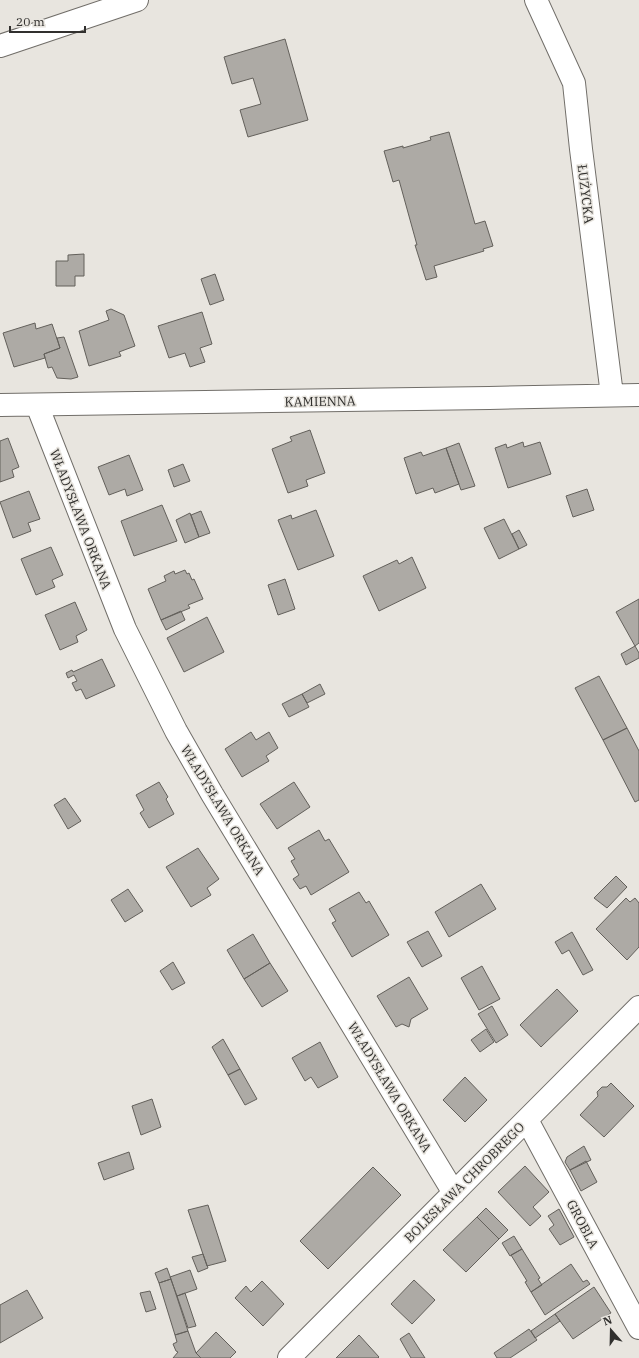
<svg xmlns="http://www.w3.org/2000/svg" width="639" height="1358" viewBox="0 0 639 1358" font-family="'IBM Plex Serif',serif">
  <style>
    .building { fill: #adaaa5; stroke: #63605b }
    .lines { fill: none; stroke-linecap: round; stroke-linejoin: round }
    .street-casing { stroke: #716e69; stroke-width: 24 }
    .street { stroke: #fff; stroke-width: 22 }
    .labels { text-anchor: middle; stroke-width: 3; stroke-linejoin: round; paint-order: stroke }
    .street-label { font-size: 13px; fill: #31302e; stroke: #e8e5df }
  </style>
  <rect width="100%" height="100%" fill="#e8e5df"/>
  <!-- building -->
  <path class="building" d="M 285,39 L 308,120 L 248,137 L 240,110 L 261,104 L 253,78 L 232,84 L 224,57 Z
    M 449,132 L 475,224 L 485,221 L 493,246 L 483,249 L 484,251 L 434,266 L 437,277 L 426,280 L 415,245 L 417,245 L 399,180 L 393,182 L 384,151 L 403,146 L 403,148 L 431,140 L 430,137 Z
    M 84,254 L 84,276 L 75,276 L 75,286 L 56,286 L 56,261 L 68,261 L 68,255 Z
    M 215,274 L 224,300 L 210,305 L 201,279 Z
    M 111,309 L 124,315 L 135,346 L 119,352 L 121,356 L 89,366 L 79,331 L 109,320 L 106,311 Z
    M 202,312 L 212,344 L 200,348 L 205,362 L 190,367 L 185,353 L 169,358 L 158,326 Z
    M 35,323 L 36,329 L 52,324 L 60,348 L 44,354 L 45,358 L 14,367 L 3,333 Z
    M 64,337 L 78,377 L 71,379 L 57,378 L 52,367 L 48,368 L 44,354 L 60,348 L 57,338 Z
    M 310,430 L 325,473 L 306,480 L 308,486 L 288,493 L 272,449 L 292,441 L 290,437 Z
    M 8,438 L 19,467 L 12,470 L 14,477 L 0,482 L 0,441 Z
    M 523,442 L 524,447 L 540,442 L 551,474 L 508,488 L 495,448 L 506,444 L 507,448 Z
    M 459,443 L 475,486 L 461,490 L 446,448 Z
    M 446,448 L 459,484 L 435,493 L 433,488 L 416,494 L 404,458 L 421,452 L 423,456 Z
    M 129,455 L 143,490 L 127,496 L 125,489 L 109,495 L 98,467 Z
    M 183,464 L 190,481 L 174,487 L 168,470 Z
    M 587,489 L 594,510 L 573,517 L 566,496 Z
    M 29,491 L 40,519 L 28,523 L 31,531 L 13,538 L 0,502 Z
    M 162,505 L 177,541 L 134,556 L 121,521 Z
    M 316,510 L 334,556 L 298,570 L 278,520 L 291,515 L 292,519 Z
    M 201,511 L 210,533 L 199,537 L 191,515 Z
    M 190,513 L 199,537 L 185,543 L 176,520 Z
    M 504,519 L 519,549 L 499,559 L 484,528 Z
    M 519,530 L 527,545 L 519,549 L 512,534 Z
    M 51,547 L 63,575 L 52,580 L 55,587 L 36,595 L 21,559 Z
    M 412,557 L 426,588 L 379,611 L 363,576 L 397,560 L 399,564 Z
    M 185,570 L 187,574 L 189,573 L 192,580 L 194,579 L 203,599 L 188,605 L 190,608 L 161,620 L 148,589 L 166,581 L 164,576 L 174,571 L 175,574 Z
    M 285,579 L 295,609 L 278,615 L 268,585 Z
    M 639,599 L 639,643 L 635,646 L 616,612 Z
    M 75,602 L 87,630 L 76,636 L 78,642 L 60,650 L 45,615 Z
    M 181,611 L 185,620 L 166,630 L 161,620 Z
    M 207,617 L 224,652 L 184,672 L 167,638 Z
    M 635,646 L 639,653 L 639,658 L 626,665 L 621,654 Z
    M 102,659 L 115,686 L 86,699 L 81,689 L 76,691 L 72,683 L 77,681 L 74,675 L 68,678 L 66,673 L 72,670 L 73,672 Z
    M 599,676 L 627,728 L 603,740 L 575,688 Z
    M 320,684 L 325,694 L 307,703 L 302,694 Z
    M 302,694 L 309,707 L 289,717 L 282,704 Z
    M 627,728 L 639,751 L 639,800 L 635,802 L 603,740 Z
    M 251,732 L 256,740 L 269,732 L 278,748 L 266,756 L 269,761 L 242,777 L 225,749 Z
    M 159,782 L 168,797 L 166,799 L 174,814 L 149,828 L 140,813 L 144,810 L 136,795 Z
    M 294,782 L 310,807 L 277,829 L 260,804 Z
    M 65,798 L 81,821 L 68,829 L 54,805 Z
    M 319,830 L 325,841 L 329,839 L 349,872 L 311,895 L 306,886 L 300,889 L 293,879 L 299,875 L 291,861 L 295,859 L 288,848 Z
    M 198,848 L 219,879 L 207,888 L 211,895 L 191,907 L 166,867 Z
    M 616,876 L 627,887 L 607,908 L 594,898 Z
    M 481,884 L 496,909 L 449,937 L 435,912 Z
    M 128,889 L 143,911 L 125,922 L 111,900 Z
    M 359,892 L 366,903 L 369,901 L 389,935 L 352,957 L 332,923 L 336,921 L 329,909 Z
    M 626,898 L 630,902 L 635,898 L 639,903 L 639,947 L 627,960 L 596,929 Z
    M 428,931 L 442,956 L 422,967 L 407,942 Z
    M 572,932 L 593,970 L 583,975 L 569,950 L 562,954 L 555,942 Z
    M 253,934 L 270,963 L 244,979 L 227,950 Z
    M 173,962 L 185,983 L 172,990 L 160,971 Z
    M 270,963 L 288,991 L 262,1007 L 244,979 Z
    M 482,966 L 500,999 L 479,1010 L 461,978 Z
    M 409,977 L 428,1009 L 411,1019 L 409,1027 L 402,1024 L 396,1027 L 377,996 Z
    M 557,989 L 578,1011 L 541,1047 L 520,1025 Z
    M 492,1006 L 508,1035 L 496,1043 L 478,1014 Z
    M 486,1029 L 494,1042 L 480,1052 L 471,1040 Z
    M 223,1039 L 240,1069 L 228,1075 L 212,1047 Z
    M 320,1042 L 338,1077 L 318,1088 L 311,1077 L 305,1081 L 292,1058 Z
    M 240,1069 L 257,1099 L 245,1105 L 228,1075 Z
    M 465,1077 L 487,1100 L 465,1122 L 443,1100 Z
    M 611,1083 L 634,1106 L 604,1137 L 580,1115 L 598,1096 L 597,1092 L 602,1087 L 607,1087 Z
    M 152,1099 L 161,1127 L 141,1135 L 132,1106 Z
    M 584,1146 L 591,1160 L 570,1170 L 565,1162 L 567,1157 Z
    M 129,1152 L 134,1169 L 104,1180 L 98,1163 Z
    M 586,1161 L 597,1182 L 581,1191 L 570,1170 Z
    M 525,1166 L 549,1192 L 533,1207 L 541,1216 L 530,1226 L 498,1192 Z
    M 373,1167 L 401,1195 L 328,1269 L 300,1241 Z
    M 208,1205 L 226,1261 L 207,1266 L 188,1210 Z
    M 486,1208 L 508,1230 L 499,1239 L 477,1217 Z
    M 559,1209 L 574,1237 L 560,1245 L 549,1229 L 554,1225 L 548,1216 Z
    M 477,1217 L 499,1239 L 466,1272 L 443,1250 Z
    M 514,1236 L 522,1249 L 510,1256 L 502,1243 Z
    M 522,1249 L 540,1278 L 538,1279 L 542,1285 L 531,1292 L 525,1282 L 527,1281 L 511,1255 Z
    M 203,1254 L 208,1268 L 198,1272 L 192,1257 Z
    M 571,1264 L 583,1282 L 587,1280 L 590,1284 L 545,1315 L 531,1292 Z
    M 167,1268 L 171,1279 L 159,1283 L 155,1273 Z
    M 190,1270 L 197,1289 L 177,1296 L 170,1277 Z
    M 171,1279 L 188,1331 L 175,1335 L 159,1283 Z
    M 414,1280 L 435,1300 L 412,1324 L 391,1304 Z
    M 262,1281 L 284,1304 L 263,1326 L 235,1298 L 246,1286 L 251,1292 Z
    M 594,1287 L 611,1313 L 573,1339 L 555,1314 Z
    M 27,1290 L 43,1318 L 0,1343 L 0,1305 Z
    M 150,1291 L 156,1309 L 146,1312 L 140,1293 Z
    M 185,1293 L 196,1326 L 188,1328 L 177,1296 Z
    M 555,1314 L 560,1321 L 535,1338 L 531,1331 Z
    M 529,1329 L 537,1340 L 510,1358 L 497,1358 L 494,1353 Z
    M 188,1331 L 196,1353 L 201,1358 L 173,1358 L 178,1352 L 176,1351 L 173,1344 L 177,1342 L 175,1335 Z
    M 216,1332 L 236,1352 L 230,1358 L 201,1358 L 196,1353 Z
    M 409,1333 L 425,1358 L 411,1358 L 408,1353 L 400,1339 Z
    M 359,1335 L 379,1357 L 378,1358 L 336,1358 Z"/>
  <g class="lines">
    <!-- street casing -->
    <g class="street-casing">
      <path id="street" d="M 536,0 L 574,83 L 581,149 L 612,395
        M 0,46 L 137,0
        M 0,405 L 489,398 L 639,395
        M 37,405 L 125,629 L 176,731 L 212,794 L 454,1193
        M 527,1120 L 639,1328
        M 289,1358 L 639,1007"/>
    </g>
    <!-- street -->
    <use href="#street" class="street"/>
  </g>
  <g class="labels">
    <!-- street labels -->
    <g class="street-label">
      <text transform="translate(586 194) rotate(83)" y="5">ŁUŻYCKA</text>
      <text transform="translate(320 401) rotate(-1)" y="5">KAMIENNA</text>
      <text transform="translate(81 519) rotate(69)" y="5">WŁADYSŁAWA ORKANA</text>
      <text transform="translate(223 810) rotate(59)" y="5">WŁADYSŁAWA ORKANA</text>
      <text transform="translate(390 1087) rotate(59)" y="5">WŁADYSŁAWA ORKANA</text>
      <text transform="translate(464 1182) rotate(-45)" y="5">BOLESŁAWA CHROBREGO</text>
      <text transform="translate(583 1224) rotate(62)" y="5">GROBLA</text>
    </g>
  </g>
  <!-- north arrow -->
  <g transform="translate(611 1330) rotate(340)" stroke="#e8e5df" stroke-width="3" paint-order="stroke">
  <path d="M0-3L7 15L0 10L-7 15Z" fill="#31302e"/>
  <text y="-6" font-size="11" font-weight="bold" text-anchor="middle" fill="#31302e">N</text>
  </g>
  <!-- scale -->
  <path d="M10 26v6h75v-6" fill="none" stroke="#31302e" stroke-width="2"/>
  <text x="16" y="26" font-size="12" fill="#31302e" stroke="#e8e5df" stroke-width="3" paint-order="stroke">20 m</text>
</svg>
